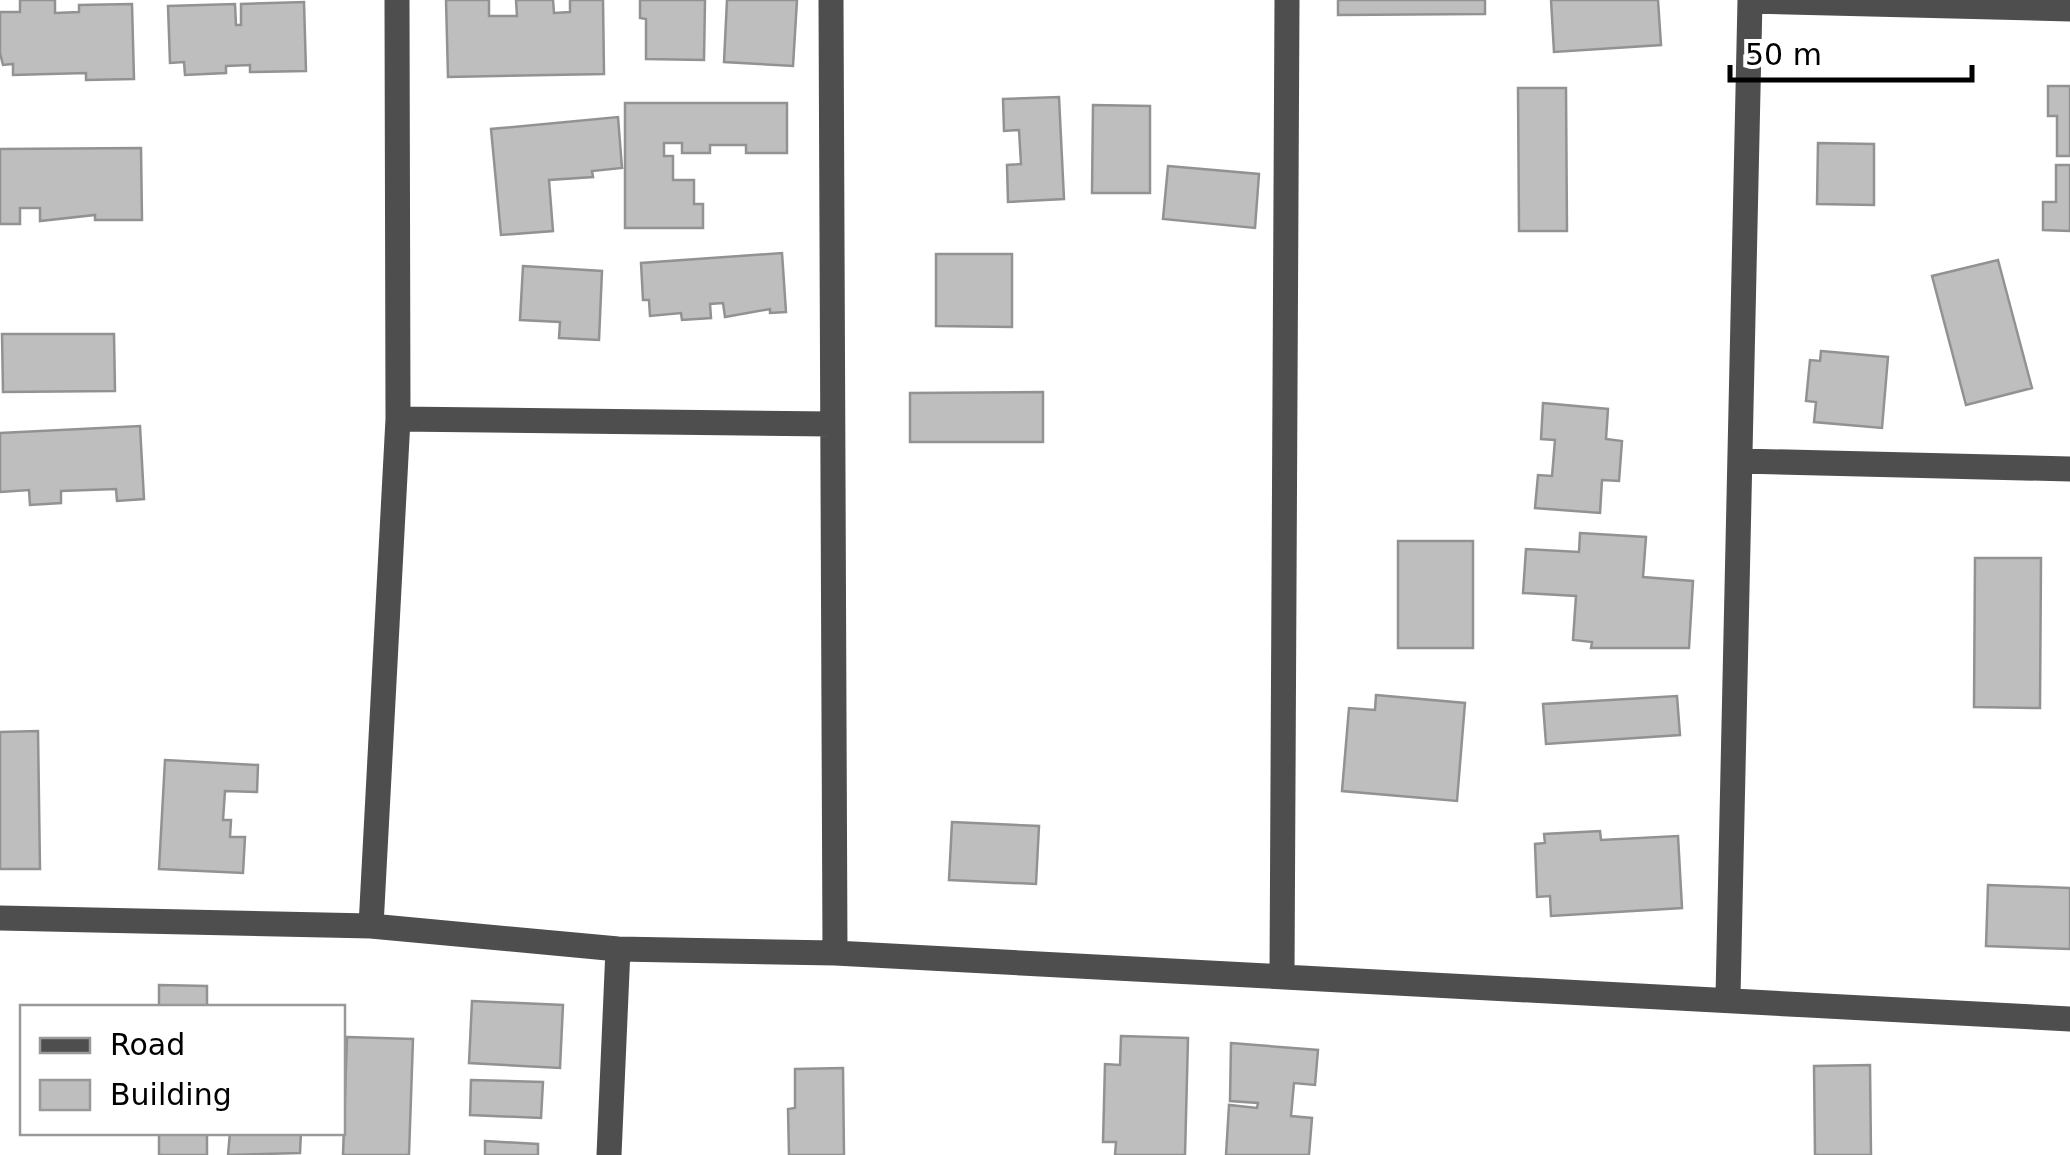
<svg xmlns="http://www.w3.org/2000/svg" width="2070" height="1155" viewBox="0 0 2070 1155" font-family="'DejaVu Sans',sans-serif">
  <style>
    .building { fill: #bebebe; stroke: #929292; stroke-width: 2.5 }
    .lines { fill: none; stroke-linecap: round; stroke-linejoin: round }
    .minor { stroke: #4e4e4e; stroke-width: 25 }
  </style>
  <rect width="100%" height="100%" fill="#fff"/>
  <!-- building -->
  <path class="building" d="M 20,0 L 55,0 L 55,13 L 79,12 L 79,5 L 132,4 L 134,79 L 86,80 L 86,73 L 13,75 L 13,64 L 3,65 L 0,53 L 0,12 L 20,12 Z
    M 446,0 L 489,0 L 489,16 L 517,16 L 516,0 L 553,0 L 554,13 L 570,12 L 570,0 L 603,0 L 604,74 L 448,77 Z
    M 640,0 L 705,0 L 704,60 L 646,59 L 646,19 L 640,18 Z
    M 727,0 L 797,0 L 793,66 L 724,62 Z
    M 1338,0 L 1485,0 L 1485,14 L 1338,15 Z
    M 1551,0 L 1658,0 L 1661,45 L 1554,52 Z
    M 304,2 L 306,71 L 250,72 L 250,65 L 226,66 L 226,73 L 185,75 L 184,62 L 170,63 L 168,6 L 235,4 L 236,25 L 241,25 L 241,4 Z
    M 2048,86 L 2070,86 L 2070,156 L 2057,156 L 2057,116 L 2048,116 Z
    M 1518,88 L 1566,88 L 1567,231 L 1519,231 Z
    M 1059,97 L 1064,199 L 1008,202 L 1007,165 L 1021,164 L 1019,130 L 1004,131 L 1003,99 Z
    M 625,103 L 787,103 L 787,153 L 746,153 L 746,145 L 710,145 L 710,153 L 682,153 L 682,143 L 664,143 L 664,156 L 673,156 L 673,180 L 694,180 L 694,204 L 703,204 L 703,228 L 625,228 Z
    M 1093,105 L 1150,106 L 1150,193 L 1092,193 Z
    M 618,117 L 622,168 L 592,171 L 593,177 L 549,180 L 553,231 L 501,235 L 491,129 Z
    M 1818,143 L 1874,144 L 1874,205 L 1817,204 Z
    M 141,148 L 142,220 L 95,220 L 95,215 L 40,221 L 40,208 L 20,208 L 20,224 L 0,224 L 0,149 Z
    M 2056,165 L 2070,165 L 2070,231 L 2043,230 L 2043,202 L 2056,202 Z
    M 1168,166 L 1259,174 L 1255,228 L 1163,219 Z
    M 782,253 L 786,312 L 770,313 L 770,309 L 725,317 L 723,303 L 710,304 L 711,318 L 682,320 L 681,313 L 650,316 L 649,300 L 643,300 L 641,263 Z
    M 936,254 L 1012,254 L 1012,327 L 936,326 Z
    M 1998,260 L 2032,388 L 1966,405 L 1932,276 Z
    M 523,266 L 602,271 L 599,340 L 559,338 L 560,322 L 520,320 Z
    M 2,334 L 114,334 L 115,391 L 3,392 Z
    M 1821,351 L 1888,357 L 1882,428 L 1814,422 L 1816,402 L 1806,401 L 1810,360 L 1820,361 Z
    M 1043,392 L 1043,442 L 910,442 L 910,393 Z
    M 1543,403 L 1608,409 L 1606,439 L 1622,441 L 1619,481 L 1602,480 L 1600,513 L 1535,508 L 1538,475 L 1552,476 L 1555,440 L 1541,439 Z
    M 140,426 L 144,499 L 117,501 L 116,489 L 61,491 L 61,503 L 30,505 L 29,490 L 0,492 L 0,433 Z
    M 1580,533 L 1646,537 L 1643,577 L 1693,581 L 1689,648 L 1591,648 L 1592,642 L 1573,640 L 1576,596 L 1523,593 L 1526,549 L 1579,552 Z
    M 1398,541 L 1473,541 L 1473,648 L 1398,648 Z
    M 1975,558 L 2041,558 L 2040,708 L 1974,707 Z
    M 1376,695 L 1465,703 L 1457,801 L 1342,791 L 1349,708 L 1375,710 Z
    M 1677,696 L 1680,735 L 1546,744 L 1543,704 Z
    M 38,731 L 40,869 L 0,869 L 0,732 Z
    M 165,760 L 258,765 L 257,792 L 225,791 L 223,820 L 231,820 L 230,837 L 245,837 L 243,873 L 159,869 Z
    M 952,822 L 1039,826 L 1036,884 L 949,880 Z
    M 1600,831 L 1601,840 L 1678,836 L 1682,908 L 1551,916 L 1550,896 L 1537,897 L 1535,844 L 1545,843 L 1544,834 Z
    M 1988,885 L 2070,888 L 2070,949 L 1986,946 Z
    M 159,985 L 207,986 L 207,1008 L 159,1008 Z
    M 472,1001 L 563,1005 L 560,1068 L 469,1063 Z
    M 1121,1036 L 1188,1038 L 1185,1155 L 1115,1155 L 1116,1142 L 1103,1142 L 1105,1064 L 1120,1065 Z
    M 347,1037 L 413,1039 L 409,1155 L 343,1155 Z
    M 1231,1043 L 1318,1050 L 1315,1085 L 1294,1083 L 1291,1116 L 1312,1118 L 1309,1155 L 1226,1155 L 1229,1105 L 1257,1108 L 1258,1103 L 1230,1101 Z
    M 1870,1065 L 1871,1155 L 1815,1155 L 1814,1066 Z
    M 843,1068 L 844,1155 L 789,1155 L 788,1109 L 795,1108 L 795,1069 Z
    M 471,1080 L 543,1082 L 541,1118 L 470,1115 Z
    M 159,1132 L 207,1132 L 207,1155 L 159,1155 Z
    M 230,1132 L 301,1132 L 300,1153 L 228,1155 Z
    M 485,1141 L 538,1144 L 538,1155 L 485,1155 Z"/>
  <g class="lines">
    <!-- minor -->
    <path class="minor" d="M 831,0 L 835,953
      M 1750,1 L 2070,9
      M 398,419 L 830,424
      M 1742,461 L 2070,469
      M 0,918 L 371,926 L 618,949 L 835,953 L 2070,1019
      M 371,926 L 398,419 L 397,0
      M 1282,975 L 1287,0
      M 1728,997 L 1750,0
      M 609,1155 L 618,949"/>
  </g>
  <!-- legend -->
  <rect x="20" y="1005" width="325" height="130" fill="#ffffff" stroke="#999999" stroke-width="2.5"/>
  <rect x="40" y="1038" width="50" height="15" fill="#4e4e4e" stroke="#999999" stroke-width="2.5"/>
  <text x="110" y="1055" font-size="30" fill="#000000">Road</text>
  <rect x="40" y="1080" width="50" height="30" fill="#bebebe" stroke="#999999" stroke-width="2.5"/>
  <text x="110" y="1105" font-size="30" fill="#000000">Building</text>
  <!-- scale -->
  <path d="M1730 65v15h242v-15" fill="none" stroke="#000000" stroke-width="5"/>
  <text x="1745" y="65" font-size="30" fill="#000000" stroke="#ffffff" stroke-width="8" paint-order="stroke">50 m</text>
</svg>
